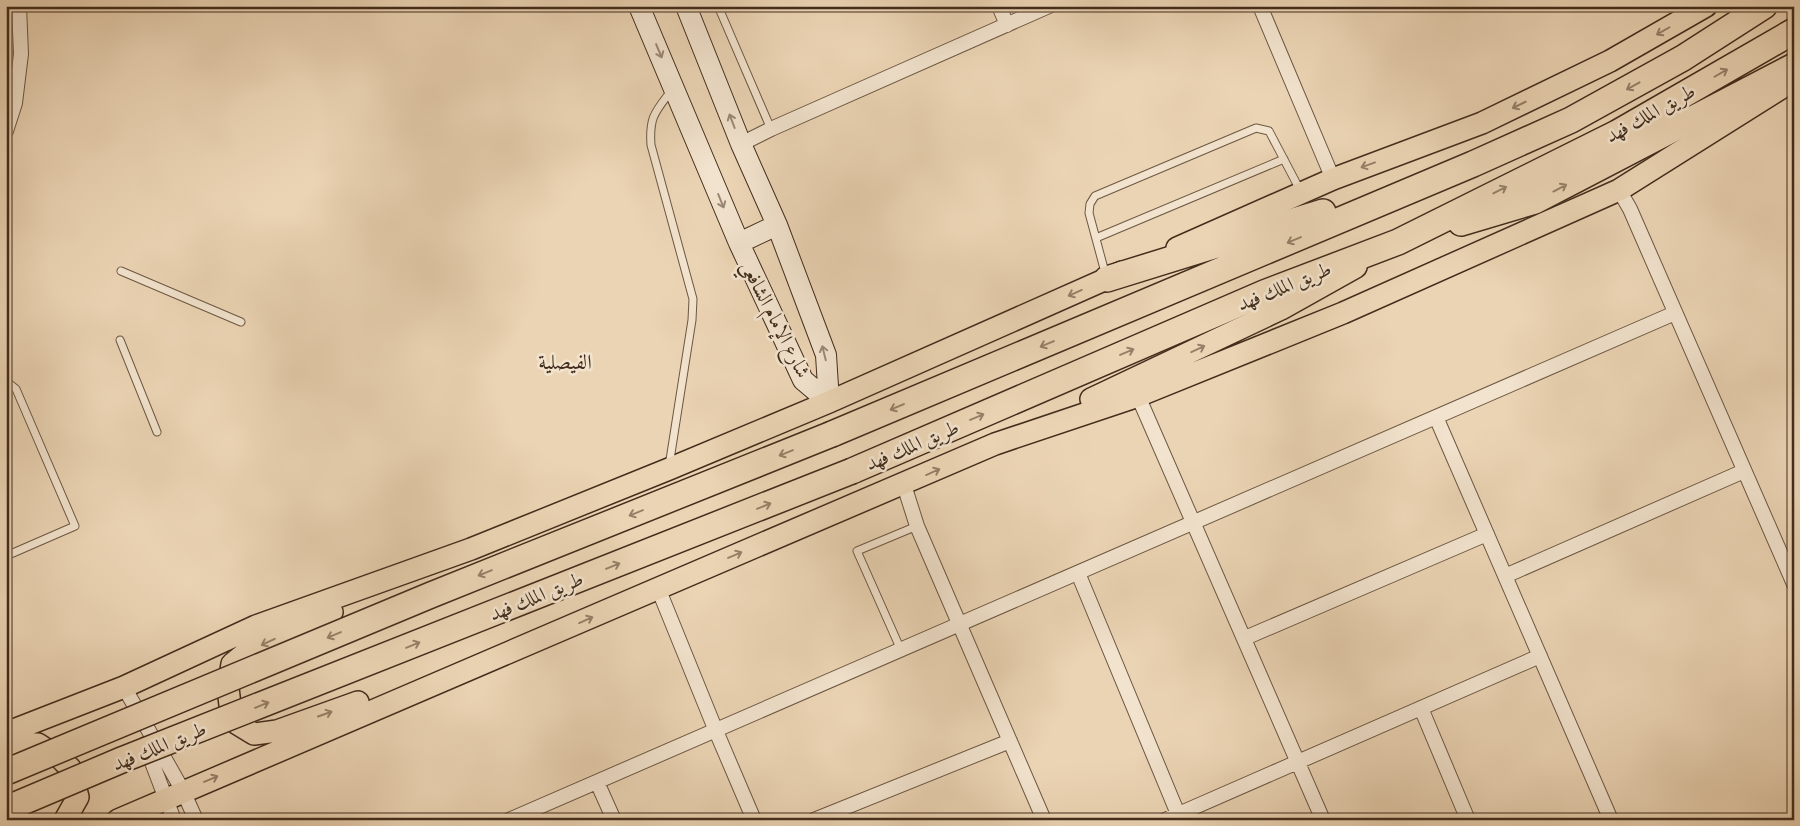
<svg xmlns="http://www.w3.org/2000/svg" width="1800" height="826" viewBox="0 0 1800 826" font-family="'EB Garamond',Amiri,serif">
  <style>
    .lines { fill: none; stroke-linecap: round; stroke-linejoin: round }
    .lane-casing { stroke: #6c5742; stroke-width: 9 }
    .street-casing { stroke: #6c5742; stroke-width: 16 }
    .secondary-casing { stroke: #422d1c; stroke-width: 22 }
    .primary-casing { stroke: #422d1c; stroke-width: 24 }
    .highway-casing { stroke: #422d1c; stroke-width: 28 }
    .lane { stroke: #f2e3ce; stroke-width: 7 }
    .street { stroke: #f2e3ce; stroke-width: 14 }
    .secondary { stroke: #f2e3ce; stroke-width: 20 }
    .primary { stroke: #ebd4b4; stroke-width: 21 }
    .highway { stroke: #ebd4b4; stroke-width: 25 }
    .highway-bridge-casing { stroke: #422d1c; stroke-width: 28; stroke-linecap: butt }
    .highway-bridge { stroke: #ebd4b4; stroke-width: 25 }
    .oneway { stroke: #968068 }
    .oneway2 { stroke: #9a8875 }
    .labels { text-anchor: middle; stroke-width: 5; stroke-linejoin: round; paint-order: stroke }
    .street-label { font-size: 20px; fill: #422d1c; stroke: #f2e3ce }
    .neighbourhood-label { font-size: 21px; fill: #422d1c; stroke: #f2e3ce }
  </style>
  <rect width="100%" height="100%" fill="#ebd4b4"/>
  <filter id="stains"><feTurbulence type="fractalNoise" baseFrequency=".004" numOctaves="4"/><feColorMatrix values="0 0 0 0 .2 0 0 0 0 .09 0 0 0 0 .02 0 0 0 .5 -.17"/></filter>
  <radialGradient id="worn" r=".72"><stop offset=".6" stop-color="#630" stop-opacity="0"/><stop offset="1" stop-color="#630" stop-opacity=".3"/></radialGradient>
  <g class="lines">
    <!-- lane casing -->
    <g class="lane-casing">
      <path id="lane" d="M 718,6 L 771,129
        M 1096,238 L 1284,159
        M 121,271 L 241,322
        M 1106,276 L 1089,213 L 1090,204 L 1095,196 L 1256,128 L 1269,131 L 1300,190
        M 120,340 L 157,432
        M 6,381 L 16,389 L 75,526 L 6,556
        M 669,466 L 692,320 L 693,299 L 651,145 C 649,117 655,112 671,91
        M 901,650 L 857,551 L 917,526"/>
    </g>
    <!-- street casing -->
    <g class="street-casing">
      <path id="street" d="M 999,6 L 1007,25
        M 1260,6 L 1333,179
        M 6,131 L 15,103 L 21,54 L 19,6
        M 741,144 L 771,129 L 1049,6
        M 1619,190 L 1630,209 L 1794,584
        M 1138,396 L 1323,820
        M 1436,417 L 1611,820
        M 904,485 L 917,526 L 1044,820
        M 1078,573 L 1178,814
        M 1505,576 L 1744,471
        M 658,588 L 716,731 L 754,820
        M 1245,638 L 1487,534
        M 124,687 L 183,791 L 196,820
        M 1421,708 L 1468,820
        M 145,744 L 174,820
        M 597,782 L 614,820
        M 509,820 L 1675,313
        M 814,820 L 1010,741
        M 1165,820 L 1540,656"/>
    </g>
    <!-- secondary casing -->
    <g class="secondary-casing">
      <path id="secondary" d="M 639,6 L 739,243 L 803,380 L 829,402
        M 686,6 L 741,144 L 777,225 L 826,355 L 829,402
        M 739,243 L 777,225"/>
    </g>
    <!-- primary casing -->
    <g class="primary-casing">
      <path id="primary" d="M 1177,248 L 1333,179 L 1482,123 L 1610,61 L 1706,6
        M 1091,399 L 1281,309 L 1356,267
        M 332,612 L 248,651 L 232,664 L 228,688 L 230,705 L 236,723 L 254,734 L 277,731 L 358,702
        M 6,733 L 124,687 L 256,626 L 471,549 L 669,469 L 829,402 L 1122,272
        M 6,750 L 24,744 L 38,744 L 61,759 L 70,768 L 78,797 L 65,820
        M 118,820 L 995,444 L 1138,396 L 1343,313 L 1619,190 L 1794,80"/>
    </g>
    <!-- highway casing -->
    <g class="highway-casing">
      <path id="highway" d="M 1461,223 L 1535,201 L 1794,66
        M 1107,279 L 1323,212
        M 832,434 L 1473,164 L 1571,120 L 1683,58 L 1764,6
        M 852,471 L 1264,293 L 1398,242 L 1617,133 L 1794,31"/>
    </g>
    <!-- lane -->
    <use href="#lane" class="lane"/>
    <!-- street -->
    <use href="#street" class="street"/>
    <!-- secondary -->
    <use href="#secondary" class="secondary"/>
    <!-- primary -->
    <use href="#primary" class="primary"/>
    <!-- highway -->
    <use href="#highway" class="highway"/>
    <!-- highway-bridge casing -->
    <g class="highway-bridge-casing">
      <path id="highway-bridge" d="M 6,772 L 431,595 L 832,434
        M 6,809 L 124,759 L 852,471"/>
    </g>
    <!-- highway-bridge -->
    <use href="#highway-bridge" class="highway-bridge"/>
  </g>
  <!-- one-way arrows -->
  <defs><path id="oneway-shaft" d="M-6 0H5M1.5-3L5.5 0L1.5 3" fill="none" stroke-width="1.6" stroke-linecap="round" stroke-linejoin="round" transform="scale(1.25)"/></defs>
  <g class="oneway">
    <use href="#oneway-shaft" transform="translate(1663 31) rotate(150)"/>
    <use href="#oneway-shaft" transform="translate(1721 73) rotate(-30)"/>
    <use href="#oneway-shaft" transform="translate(1633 86) rotate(151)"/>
    <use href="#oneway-shaft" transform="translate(1519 105) rotate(154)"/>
    <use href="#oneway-shaft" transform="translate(1368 165) rotate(160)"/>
    <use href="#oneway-shaft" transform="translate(1560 188) rotate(-28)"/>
    <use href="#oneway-shaft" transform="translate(1500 190) rotate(-27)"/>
    <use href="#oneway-shaft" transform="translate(1294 240) rotate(157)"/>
    <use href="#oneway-shaft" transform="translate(1075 293) rotate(156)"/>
    <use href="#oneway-shaft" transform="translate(1047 344) rotate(157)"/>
    <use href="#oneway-shaft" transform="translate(1198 349) rotate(-25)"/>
    <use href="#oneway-shaft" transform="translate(1127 352) rotate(-23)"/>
    <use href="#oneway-shaft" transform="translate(897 407) rotate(157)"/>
    <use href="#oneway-shaft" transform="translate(977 417) rotate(-23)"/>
    <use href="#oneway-shaft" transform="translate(786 453) rotate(158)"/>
    <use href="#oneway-shaft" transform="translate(933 472) rotate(-24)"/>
    <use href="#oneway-shaft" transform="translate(764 506) rotate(-22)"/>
    <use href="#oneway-shaft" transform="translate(636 513) rotate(158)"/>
    <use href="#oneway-shaft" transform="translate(735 555) rotate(-23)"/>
    <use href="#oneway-shaft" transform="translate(613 566) rotate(-22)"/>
    <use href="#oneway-shaft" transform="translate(485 573) rotate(158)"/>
    <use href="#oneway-shaft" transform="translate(586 620) rotate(-24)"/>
    <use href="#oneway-shaft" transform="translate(334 635) rotate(157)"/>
    <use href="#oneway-shaft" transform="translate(268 642) rotate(155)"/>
    <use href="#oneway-shaft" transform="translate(413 645) rotate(-22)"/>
    <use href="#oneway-shaft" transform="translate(262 705) rotate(-22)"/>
    <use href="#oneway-shaft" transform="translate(325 714) rotate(-19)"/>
    <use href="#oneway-shaft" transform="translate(211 779) rotate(-23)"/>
  </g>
  <g class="oneway2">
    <use href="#oneway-shaft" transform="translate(659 51) rotate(67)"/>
    <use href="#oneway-shaft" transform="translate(732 121) rotate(-111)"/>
    <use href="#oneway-shaft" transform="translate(721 201) rotate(68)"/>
    <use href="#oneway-shaft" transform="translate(824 353) rotate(-104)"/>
  </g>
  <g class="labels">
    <!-- street labels -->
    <g class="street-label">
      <text transform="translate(1650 113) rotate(-29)" y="7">طريق الملك فهد</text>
      <text transform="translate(1284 286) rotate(-22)" y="7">طريق الملك فهد</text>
      <text transform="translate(776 319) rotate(63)" y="7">شارع الإمام الشافعي</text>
      <text transform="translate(912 445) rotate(-23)" y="7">طريق الملك فهد</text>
      <text transform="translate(536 596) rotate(-22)" y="7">طريق الملك فهد</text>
      <text transform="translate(159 746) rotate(-22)" y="7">طريق الملك فهد</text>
    </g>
    <!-- neighbourhood labels -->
    <g class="neighbourhood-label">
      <text x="565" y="369">الفيصلية</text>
    </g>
  </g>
  <!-- margin -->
  <rect width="1800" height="826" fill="none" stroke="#ebd4b4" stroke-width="25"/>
  <rect x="8" y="8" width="1785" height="811" fill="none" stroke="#422d1c" stroke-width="2.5"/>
  <rect x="12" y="12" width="1775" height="801" fill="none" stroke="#422d1c"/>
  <rect width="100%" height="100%" filter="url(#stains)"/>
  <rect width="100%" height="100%" fill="url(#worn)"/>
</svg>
